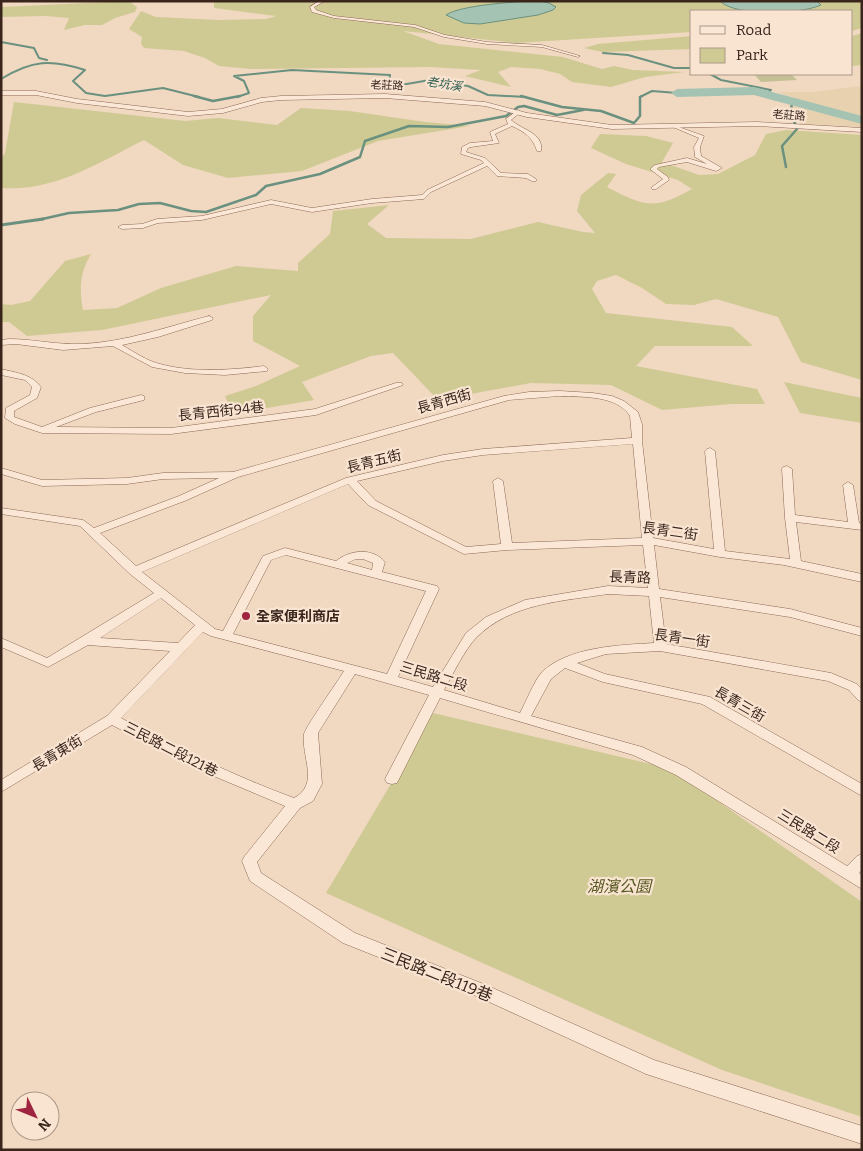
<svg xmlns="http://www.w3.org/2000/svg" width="863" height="1151" viewBox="0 0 863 1151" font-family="Bitter,'Noto Sans TC',serif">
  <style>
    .farmland { fill: #e7d1ae }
    .green { fill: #cfca94 }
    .cemetery { fill: #c4bf94 }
    .water { fill: #a4c3b3; stroke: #6a917f }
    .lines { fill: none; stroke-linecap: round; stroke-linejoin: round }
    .stream-far2 { stroke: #6a917f; stroke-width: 2 }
    .stream-far1 { stroke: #6a917f; stroke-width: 2.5 }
    .stream { stroke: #6a917f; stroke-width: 3 }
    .river { fill: #a4c3b3; fill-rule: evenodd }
    .minor-casing { stroke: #8b6857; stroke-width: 1 }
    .tertiary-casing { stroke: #8b6857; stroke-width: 1 }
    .minor { fill: #fbe7d5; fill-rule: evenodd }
    .tertiary { fill: #fbe7d5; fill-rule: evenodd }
    .poi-dot { fill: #9e243f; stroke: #f8e4d1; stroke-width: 2 }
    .labels { text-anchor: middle; stroke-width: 4.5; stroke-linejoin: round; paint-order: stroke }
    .far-street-label { font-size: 11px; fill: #3a251d; stroke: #f8e4d1 }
    .far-water-label { font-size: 12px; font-style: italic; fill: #2b5b4d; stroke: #f8e4d1 }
    .street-label { font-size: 14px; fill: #3a251d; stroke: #f8e4d1 }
    .poi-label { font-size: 14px; font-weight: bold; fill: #3a251d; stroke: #f8e4d1; text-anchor: start }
    .near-park-label { font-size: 16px; font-style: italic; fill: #565822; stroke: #f8e4d1 }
    .near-street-label { font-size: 16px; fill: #3a251d; stroke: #f8e4d1 }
  </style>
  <rect width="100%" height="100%" fill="#f1d8c1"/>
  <!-- farmland -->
  <path class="farmland" d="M 862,86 L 862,117 L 802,101 L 778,92 L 813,92 Z
    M 793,106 L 862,123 L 862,127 L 800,124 L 793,114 Z"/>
  <!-- green -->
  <path class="green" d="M 129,1 L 137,7 L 135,12 L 115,18 L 102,25 L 85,25 L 64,30 L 69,18 L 46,16 L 1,17 L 1,7 Z
    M 214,1 L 862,1 L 862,28 L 852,31 L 852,11 L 692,11 L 692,32 L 516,43 L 403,31 L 439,44 L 563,57 L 602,69 L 614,66 L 633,70 L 684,72 L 645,77 L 611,87 L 572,82 L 560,74 L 540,69 L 511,67 L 498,72 L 511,87 L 465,76 L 481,70 L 429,67 L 251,69 L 219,66 L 205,58 L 184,51 L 144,48 L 141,44 L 142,37 L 129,29 L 141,11 L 156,17 L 218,20 L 266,19 L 276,16 L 214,8 Z
    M 862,33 L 862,65 L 852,66 L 852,36 Z
    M 692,36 L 692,49 L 602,52 L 584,48 L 598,44 Z
    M 14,102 L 185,121 L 218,118 L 277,125 L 301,108 L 350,111 L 425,122 L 470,126 L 378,141 L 302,171 L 228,178 L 183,165 L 144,140 C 98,163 54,192 1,188 L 1,158 L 5,153 Z
    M 786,130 L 862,135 L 862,380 L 801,362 L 778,317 L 716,299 L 694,305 L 666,304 L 642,288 L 616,275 L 597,281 L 592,289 L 606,313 L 732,327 L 753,346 L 655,346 L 636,366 L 757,389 L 765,404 L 731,404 L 662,410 L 611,385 L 531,383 L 438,400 L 393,353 L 371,356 L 302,382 L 314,400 L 233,414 L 225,396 L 256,386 L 300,366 L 253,341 L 253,316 L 271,295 L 102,330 L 27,336 L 9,322 L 1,322 L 1,304 L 11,305 L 30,301 L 65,261 L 91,254 C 80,272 79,289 83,310 L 117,308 L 161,288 L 236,266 L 298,271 L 298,263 L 330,234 L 333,211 L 389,205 L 367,224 L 386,238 L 471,239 L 538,222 L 583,232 L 595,233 L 577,211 L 581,195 L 608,173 L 616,174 L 607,187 C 644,206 653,211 692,189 L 678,180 L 626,164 L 591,148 L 600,134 L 646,136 L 673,143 L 662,162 L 699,175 L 718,174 L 755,155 L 766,134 Z
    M 784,382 L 862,398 L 862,423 L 800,413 Z
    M 433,713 L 672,769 L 862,902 L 862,1117 L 722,1070 L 326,893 Z"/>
  <!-- cemetery -->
  <path class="cemetery" d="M 754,74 L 791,74 L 797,80 L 761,82 Z"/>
  <!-- water -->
  <path class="water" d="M 540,1 L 549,3 L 556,7 L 553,10 L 538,15 L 480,24 L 464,23 L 446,15 C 460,5 520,1 540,1 Z
    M 720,1 L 817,1 L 821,5 C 802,14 735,17 720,1 Z"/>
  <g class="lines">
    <!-- stream-far2 -->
    <path class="stream-far2" d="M 1,42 L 34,48 L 39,58 L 47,60
      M 603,53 L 628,55 L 674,68 L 692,68
      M 710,74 L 721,80 L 771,90 L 766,94
      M 1,79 C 32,60 51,59 85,70 L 73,81 L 86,93 L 105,96 L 163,88 L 199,97
      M 237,97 L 249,93 L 244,81 L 234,76 L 292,70 L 390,75 L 389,87 L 430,80 L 468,86 L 488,95 L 526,97
      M 640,97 L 652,91 L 677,93"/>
    <!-- stream-far1 -->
    <path class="stream-far1" d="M 194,96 L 213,101 L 240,96
      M 521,96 L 562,107 L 601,111 L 634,123 L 640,116 L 640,97 L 642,96
      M 786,167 L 782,146 L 797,129 L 791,113 L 792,101
      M 38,220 L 69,213 L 118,210 L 139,204 L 160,203 L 191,211 L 206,212 L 256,195 L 266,186 L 320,174 L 360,157 L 365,141 L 409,126 L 448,127 L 506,116 L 518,107 L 524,106 L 557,115 L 583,110"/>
    <!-- stream -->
    <path class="stream" d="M 1,225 L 43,219"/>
    <!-- river -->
    <path class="river" d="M 754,87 L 862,116 L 862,124 L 754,95 L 677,97 L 671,93 L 677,89 Z"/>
    <!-- minor casing -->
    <g class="minor-casing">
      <path id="minor" d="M 319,1 L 325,1 L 314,7 L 316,10 L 334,16 L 415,25 L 445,35 L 487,42 L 542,45 L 580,56 L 578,57 L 542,47 L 487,44 L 444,37 L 414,27 L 334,18 L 312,12 L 310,7 Z
        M 518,110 L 521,112 L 511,120 C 522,130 544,133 541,151 L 537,151 C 533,138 525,132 512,126 L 495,134 L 499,143 L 471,147 L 468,148 L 466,152 L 485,158 L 501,173 L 528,174 L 536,179 L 536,181 L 532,181 L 526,178 L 497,176 L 487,166 L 431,192 L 424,199 L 372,203 L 312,212 L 271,204 L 202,220 L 158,223 L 143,228 L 122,229 L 118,227 L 122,225 L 142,224 L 157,219 L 202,216 L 271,200 L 312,208 L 372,199 L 422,195 L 427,190 L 484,163 L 481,160 L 461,154 L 462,147 L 470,143 L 493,141 L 490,132 L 508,124 L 506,119 Z
        M 673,125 L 704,136 L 700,147 L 701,156 L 722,168 L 716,171 L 687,162 L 659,167 L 657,169 L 668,177 L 669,180 L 656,189 L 652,189 L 652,187 L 663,179 L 650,169 L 655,165 L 687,158 L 707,164 L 695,157 L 694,147 L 699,138 L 673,127 Z
        M 209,316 L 213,318 L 212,320 L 158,337 L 122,345 C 134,352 147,361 160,364 C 193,373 231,370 264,366 L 268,369 L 267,371 L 225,375 L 185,373 L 152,367 L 113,346 L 63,350 L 16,344 L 1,345 L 1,340 L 9,339 C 33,339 57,345 82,344 C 126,342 166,327 209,316 Z
        M 1,369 C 17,373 31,374 41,387 L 37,398 L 14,411 L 14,417 L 42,427 L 90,408 L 141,395 L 144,396 L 144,400 L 96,412 L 56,427 L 171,428 L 315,409 L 396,383 L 402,383 L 403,385 L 316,415 L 171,434 L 42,433 L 15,424 L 5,418 L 6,408 L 30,395 L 32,387 L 25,380 L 1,375 Z
        M 560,391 L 593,393 L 612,396 L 624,401 L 638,412 L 642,424 L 642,441 L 653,538 L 714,549 L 705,451 L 707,449 L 710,448 L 715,451 L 725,551 L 790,559 L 785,518 L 782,469 L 783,467 L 787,466 L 792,469 L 795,515 L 848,522 L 843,485 L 848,482 L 853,485 L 859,523 L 862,524 L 862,530 L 796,522 L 801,561 L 862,574 L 862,582 L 784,565 L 720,557 L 654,545 L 659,589 L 790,609 L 862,628 L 862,636 L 790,617 L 660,597 L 666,644 L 831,673 L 857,684 L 862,689 L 862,702 L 858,700 L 849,690 L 828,681 L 660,651 L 606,654 L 577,663 L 605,674 L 710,697 L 862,784 L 862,796 L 702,704 L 603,682 L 565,668 L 551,679 L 531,716 L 642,747 L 686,767 L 847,866 L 857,856 L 862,854 L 862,870 L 859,873 L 862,875 L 862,889 L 676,775 L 633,755 L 440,698 L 397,783 L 392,784 L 387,783 L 385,779 L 429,695 L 355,674 L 318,733 L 322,784 L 313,801 L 300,808 L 257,862 L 261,873 L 355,933 L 486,985 L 654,1060 L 862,1126 L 862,1144 L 646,1074 L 474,995 L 343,943 L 250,881 L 242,861 L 244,857 L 285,806 L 197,769 L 112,725 L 1,792 L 1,780 L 107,716 L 170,651 L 88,645 L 48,667 L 1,647 L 1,638 L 47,658 L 154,593 L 130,574 L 80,526 L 1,514 L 1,508 L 83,520 L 94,528 L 179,496 L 219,478 L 163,479 L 127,484 L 42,486 L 1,474 L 1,468 L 42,480 L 127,478 L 163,473 L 233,472 L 504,396 L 529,392 ZM 560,396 C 582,397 617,395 630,416 L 632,438 L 483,449 L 443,455 L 346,478 L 136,566 L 100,533 L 187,500 L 238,477 L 509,400 ZM 633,444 L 642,538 L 512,543 L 503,481 L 498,478 L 493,481 L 501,544 L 466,547 L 376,501 L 357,481 L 443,461 L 483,455 ZM 348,484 L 368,505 L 464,554 L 507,550 L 643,545 L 648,588 L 608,586 L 525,600 L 486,617 L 466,633 L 433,687 L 398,677 L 439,589 L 437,586 L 382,572 L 385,562 C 372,547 350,550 336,561 L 285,548 L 263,556 L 223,631 L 215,629 L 142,572 ZM 286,555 L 426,591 L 387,674 L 233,634 L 271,560 ZM 356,559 L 363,559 L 373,563 L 372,570 L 347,563 ZM 608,594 L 649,596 L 654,643 C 619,645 568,647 542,672 C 534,681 526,702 520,713 L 444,690 C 452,676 465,649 476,638 C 510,603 563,601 608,594 ZM 161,598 L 195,625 L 178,643 L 100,638 ZM 203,632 L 211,636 L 344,671 C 338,681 306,726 304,734 C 301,757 320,784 294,798 C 234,776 177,748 121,718 Z"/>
    </g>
    <!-- tertiary casing -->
    <g class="tertiary-casing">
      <path id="tertiary" d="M 1,91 L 36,91 L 77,99 L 188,112 L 222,109 L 261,98 L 281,96 L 385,94 L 485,102 L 527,113 L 612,125 L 757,122 L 862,128 L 862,132 L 757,126 L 612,129 L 527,117 L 485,106 L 385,98 L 281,100 L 262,102 L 223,113 L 188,116 L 77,103 L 36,95 L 1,95 Z"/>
    </g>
    <!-- minor -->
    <use href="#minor" class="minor"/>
    <!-- tertiary -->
    <use href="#tertiary" class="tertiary"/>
  </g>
  <!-- markers -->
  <circle class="poi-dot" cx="246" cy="616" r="5"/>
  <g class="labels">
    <!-- far-street labels -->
    <g class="far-street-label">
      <text transform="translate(387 85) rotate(2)" y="4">老莊路</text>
      <text transform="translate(789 115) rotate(4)" y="4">老莊路</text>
    </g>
    <!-- far-water labels -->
    <g class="far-water-label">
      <text transform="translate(444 84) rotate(9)" y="4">老坑溪</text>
    </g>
    <!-- street labels -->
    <g class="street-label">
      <text transform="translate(444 401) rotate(-16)" y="5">長青西街</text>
      <text transform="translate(221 411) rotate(-6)" y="5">長青西街94巷</text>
      <text transform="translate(374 461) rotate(-14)" y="5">長青五街</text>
      <text transform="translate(670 531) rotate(8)" y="5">長青二街</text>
      <text transform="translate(630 577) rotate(2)" y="5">長青路</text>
      <text transform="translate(682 638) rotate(8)" y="5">長青一街</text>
      <text transform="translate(434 676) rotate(17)" y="5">三民路二段</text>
      <text transform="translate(740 704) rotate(30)" y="5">長青三街</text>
      <text transform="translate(171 749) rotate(27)" y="5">三民路二段121巷</text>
      <text transform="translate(57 753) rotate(-31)" y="5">長青東街</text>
      <text transform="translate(809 831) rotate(32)" y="5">三民路二段</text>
    </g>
    <!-- poi labels -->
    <g class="poi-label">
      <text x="256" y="621">全家便利商店</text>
    </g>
    <!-- near-park labels -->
    <g class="near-park-label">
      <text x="619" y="892">湖濱公園</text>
    </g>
    <!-- near-street labels -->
    <g class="near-street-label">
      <text transform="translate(437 974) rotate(22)" y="6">三民路二段119巷</text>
    </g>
  </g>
  <!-- border -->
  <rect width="863" height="1151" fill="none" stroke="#3a251d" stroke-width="5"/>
  <!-- legend -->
  <rect x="690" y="10" width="162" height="65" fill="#f8e4d1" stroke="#ac9889"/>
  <rect x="700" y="26" width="25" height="8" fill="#fbe7d5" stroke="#ac9889"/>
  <text x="736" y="35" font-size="15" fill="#3a251d">Road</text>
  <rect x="700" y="48" width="25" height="15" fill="#cfca94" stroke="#ac9889"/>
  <text x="736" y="60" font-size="15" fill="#3a251d">Park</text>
  <!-- north arrow -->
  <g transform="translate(35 1116) rotate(133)"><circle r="24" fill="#f8e4d1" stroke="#ac9889"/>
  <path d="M0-4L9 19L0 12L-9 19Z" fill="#9e243f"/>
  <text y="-8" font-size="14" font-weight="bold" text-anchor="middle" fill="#3a251d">N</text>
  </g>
</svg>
